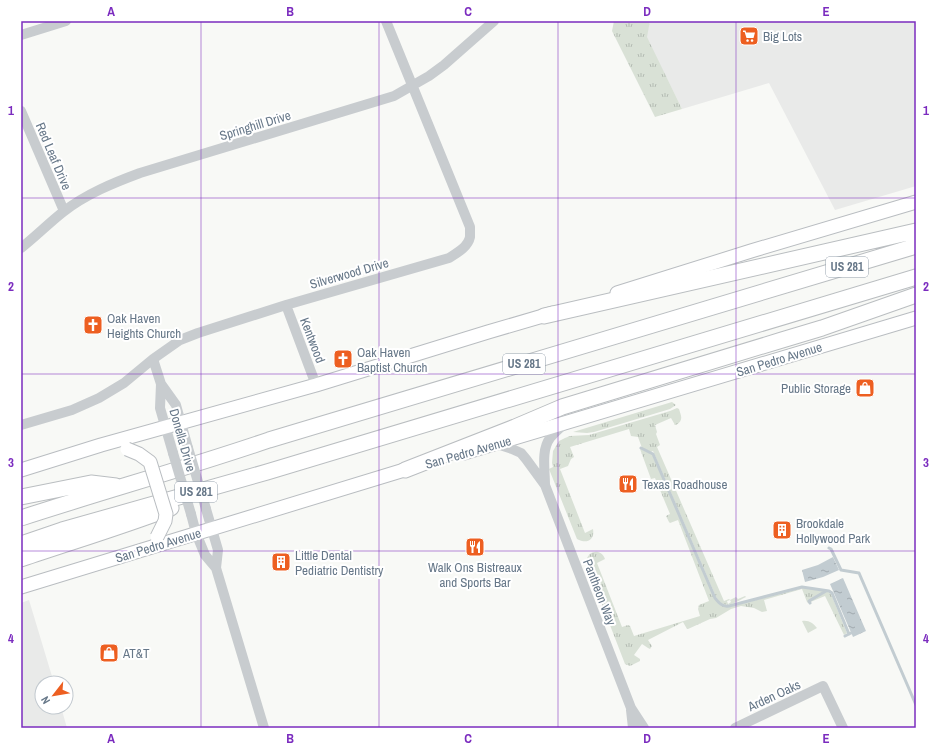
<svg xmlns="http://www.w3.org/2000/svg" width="937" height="749" viewBox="0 0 937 749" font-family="'Archivo Narrow',sans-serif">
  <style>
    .built { fill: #e9eae9 }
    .grass { fill: url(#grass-tufts) }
    .water { fill: url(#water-ripples) }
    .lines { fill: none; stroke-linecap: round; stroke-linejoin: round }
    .stream { stroke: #c2ccd1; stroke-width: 3 }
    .major-casing { stroke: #b9bdc1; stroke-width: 15 }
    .highway-casing { stroke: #babec1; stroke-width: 17 }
    .minor { stroke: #c8cccf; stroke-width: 10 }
    .major { stroke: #fff; stroke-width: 13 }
    .highway { stroke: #fff; stroke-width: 15 }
    .major-bridge-casing { stroke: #b9bdc1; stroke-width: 15; stroke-linecap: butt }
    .minor-bridge { stroke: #c8cccf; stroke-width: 10 }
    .major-bridge { stroke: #fff; stroke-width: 13 }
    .grid { fill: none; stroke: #7b2cbf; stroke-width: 1; stroke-opacity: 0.55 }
    .labels { text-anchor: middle; stroke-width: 4; stroke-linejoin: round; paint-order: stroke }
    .shield { fill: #fff; stroke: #94a0ac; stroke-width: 1 }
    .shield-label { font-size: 12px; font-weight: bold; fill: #678 }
    .poi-label { font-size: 13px; fill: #678; stroke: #fff; text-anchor: start }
    .street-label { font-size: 13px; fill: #678; stroke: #fff }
    .neatline { fill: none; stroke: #7b2cbf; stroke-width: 1.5 }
    .grid-label { font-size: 13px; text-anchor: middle; font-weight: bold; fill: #7b2cbf }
  </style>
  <defs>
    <pattern id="grass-tufts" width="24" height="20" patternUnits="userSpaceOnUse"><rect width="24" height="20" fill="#d9e1d6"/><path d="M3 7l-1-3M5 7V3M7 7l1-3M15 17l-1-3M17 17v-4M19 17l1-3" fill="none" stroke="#b4bbb3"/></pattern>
    <pattern id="water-ripples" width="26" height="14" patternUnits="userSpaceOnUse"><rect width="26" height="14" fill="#c2ccd1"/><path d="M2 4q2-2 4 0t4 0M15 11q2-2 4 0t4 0" fill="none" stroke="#a1aaaf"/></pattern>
  </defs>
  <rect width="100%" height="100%" fill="#f8f9f6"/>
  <!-- built -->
  <path class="built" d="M 650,21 L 916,21 L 916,186 L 835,210 L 769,83 L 682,109 L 646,37 Z
    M 29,600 L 54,683 L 42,683 L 42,707 L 61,707 L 67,728 L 21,728 L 21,603 Z"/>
  <!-- grass -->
  <path class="grass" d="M 614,21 L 650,21 L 647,37 L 682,109 L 655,117 L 612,31 Z
    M 672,402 L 676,405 L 670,409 L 594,432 L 587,433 L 573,432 Z
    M 677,408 L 679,409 C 681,416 684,420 676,425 L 675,425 L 671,418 L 655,425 L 657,432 L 656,434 L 660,445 L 657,447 L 724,601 L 729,599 L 730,600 L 727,601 L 728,604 L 731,602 L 730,600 L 736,597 L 738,599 L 745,596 L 746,597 C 734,603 724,611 716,597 L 653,451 L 651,452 L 642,448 L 638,437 L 631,436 L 629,429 L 570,447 L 574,457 L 571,459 L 568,466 L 560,469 L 585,533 L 593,529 C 595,541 586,544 577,539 L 549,469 L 553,467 L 552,463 L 553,451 L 559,441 L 565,438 L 570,436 L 589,435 L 670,411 Z
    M 640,449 L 652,454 L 715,598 C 719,605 721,607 729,607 L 803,588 L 827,591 L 831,594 L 847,633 L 844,635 L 825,596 L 808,603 L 807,602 L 802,589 L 764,600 L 767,611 L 762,612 L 754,608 L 741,606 L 731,609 L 716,618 L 710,619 L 688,629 L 687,629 L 683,622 L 648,640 L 652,646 L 650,649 L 648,648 L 642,644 L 634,655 L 640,659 L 640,661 L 630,666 L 625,664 L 586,563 C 587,550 601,548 605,559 L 597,563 L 622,627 L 628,625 L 630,626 L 634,636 L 700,616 L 698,609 L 699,605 L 709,601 L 678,520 L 670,523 L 669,522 L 666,516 L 670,514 L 655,478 L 651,479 Z
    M 802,621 C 809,620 813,623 817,628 L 808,633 Z"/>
  <!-- water -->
  <path class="water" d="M 833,557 L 839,570 L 823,577 L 805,582 L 802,570 L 818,565 Z
    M 843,578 L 866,631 L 853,637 L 830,584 Z"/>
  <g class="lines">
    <!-- stream -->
    <path class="stream" d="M 641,448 L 653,454 L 715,598 C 719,603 722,607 729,606 L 802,587 L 829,591 L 832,593 L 849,634
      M 829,548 L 831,549 L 841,570 L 859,573 L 916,705
      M 810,603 L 809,601 L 826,591
      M 845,636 L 851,633"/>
    <!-- major casing -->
    <g class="major-casing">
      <path id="major" d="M 617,293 L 751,251 L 916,202
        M 464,453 L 916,318
        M 21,470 L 101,445 L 316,385 L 488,332 L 553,313
        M 21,587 L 414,467"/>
    </g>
    <!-- highway casing -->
    <g class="highway-casing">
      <path id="highway" d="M 544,316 L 916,231
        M 405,470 L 515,427 L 562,407 L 782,340 L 822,328 L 916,295
        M 21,497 L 91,483 L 116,486
        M 21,518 C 104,491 187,468 269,440 L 916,246
        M 21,544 L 62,530 L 267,472 L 916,277
        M 21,559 C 71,542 121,527 171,508"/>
    </g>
    <!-- minor -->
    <path class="minor" d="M 21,35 L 66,21
      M 21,111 L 64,211
      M 21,248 C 35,237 49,223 63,212 C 86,194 113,183 140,173 L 394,96 L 429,76 L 444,65 L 494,21
      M 286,305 L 316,385
      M 153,359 L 161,384 L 176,405 L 188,448
      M 161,384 L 160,408 L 173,453
      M 21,425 L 72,410 L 99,398 L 124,383 L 153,359 L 180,340 L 198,333 L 286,305 L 449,258 C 457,253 468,247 470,237 C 470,234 470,230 470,227 L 386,21
      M 497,444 L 512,449 L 521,453 L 526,459 L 545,485 L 631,708 L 644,728
      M 545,485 C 545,470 541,450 550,438 C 554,433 560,428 564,424
      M 206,509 L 218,550 L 216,568
      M 191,514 L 196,533 L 205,555 L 216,568 L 264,728
      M 631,710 L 633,728
      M 735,728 L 823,686 L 843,728"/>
    <!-- major -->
    <use href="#major" class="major"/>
    <!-- highway -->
    <use href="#highway" class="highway"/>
    <!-- major-bridge casing -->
    <g class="major-bridge-casing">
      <path id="major-bridge" d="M 127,449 L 139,454 L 150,462 L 166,514 L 165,521 L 157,537"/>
    </g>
    <!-- minor-bridge -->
    <path class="minor-bridge" d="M 188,448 L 206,509
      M 173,453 L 191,514"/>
    <!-- major-bridge -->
    <use href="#major-bridge" class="major-bridge"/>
  </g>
  <!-- grid -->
  <path class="grid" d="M 201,21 L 201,728M 379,21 L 379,728M 558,21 L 558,728M 736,21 L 736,728M 21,198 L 916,198M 21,374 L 916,374M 21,551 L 916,551"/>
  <!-- icons -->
  <defs>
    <g id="supermarket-square" transform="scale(1)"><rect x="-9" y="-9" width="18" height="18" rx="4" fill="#ed5f21" stroke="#fff"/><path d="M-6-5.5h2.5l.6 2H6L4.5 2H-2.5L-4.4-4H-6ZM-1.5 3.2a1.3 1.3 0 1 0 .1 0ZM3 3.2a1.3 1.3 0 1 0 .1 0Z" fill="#fff"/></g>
    <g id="church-square" transform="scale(1)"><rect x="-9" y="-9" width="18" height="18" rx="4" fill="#ed5f21" stroke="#fff"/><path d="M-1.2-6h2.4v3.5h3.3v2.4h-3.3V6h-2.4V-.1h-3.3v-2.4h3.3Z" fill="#fff"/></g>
    <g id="shop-square" transform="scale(1)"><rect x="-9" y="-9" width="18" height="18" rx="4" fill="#ed5f21" stroke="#fff"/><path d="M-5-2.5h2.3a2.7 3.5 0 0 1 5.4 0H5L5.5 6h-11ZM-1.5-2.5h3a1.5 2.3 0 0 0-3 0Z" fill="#fff"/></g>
    <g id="restaurant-square" transform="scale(1)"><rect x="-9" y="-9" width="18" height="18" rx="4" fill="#ed5f21" stroke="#fff"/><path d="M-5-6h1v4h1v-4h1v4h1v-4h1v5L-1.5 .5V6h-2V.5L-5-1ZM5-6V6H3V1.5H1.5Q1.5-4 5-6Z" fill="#fff"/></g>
    <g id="building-square" transform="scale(1)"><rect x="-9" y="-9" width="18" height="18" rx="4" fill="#ed5f21" stroke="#fff"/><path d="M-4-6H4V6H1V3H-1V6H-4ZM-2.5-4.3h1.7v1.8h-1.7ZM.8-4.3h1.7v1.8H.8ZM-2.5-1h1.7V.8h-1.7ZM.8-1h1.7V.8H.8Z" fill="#fff"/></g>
  </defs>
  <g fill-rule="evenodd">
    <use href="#supermarket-square" x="749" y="36"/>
    <use href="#church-square" x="93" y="325"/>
    <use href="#church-square" x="343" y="359"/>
    <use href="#shop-square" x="865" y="388"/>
    <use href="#restaurant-square" x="628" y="484"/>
    <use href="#building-square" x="782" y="530"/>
    <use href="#restaurant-square" x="475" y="547"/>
    <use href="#building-square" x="281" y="562"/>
    <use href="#shop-square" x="109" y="653"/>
  </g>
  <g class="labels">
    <!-- shield labels -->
    <g class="shield">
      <rect x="826" y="257" width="42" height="20" rx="3"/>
      <rect x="503" y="354" width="42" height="20" rx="3"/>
      <rect x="175" y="482" width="42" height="20" rx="3"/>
    </g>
    <g class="shield-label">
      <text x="847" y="271">US 281</text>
      <text x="524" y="368">US 281</text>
      <text x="196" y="496">US 281</text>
    </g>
    <!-- poi labels -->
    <g class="poi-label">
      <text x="763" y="41">Big Lots</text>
      <text x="107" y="323">Oak Haven<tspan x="107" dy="15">Heights Church</tspan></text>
      <text x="357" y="357">Oak Haven<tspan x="357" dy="15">Baptist Church</tspan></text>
      <text x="851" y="393" text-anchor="end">Public Storage</text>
      <text x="642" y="489">Texas Roadhouse</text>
      <text x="796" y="528">Brookdale<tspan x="796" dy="15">Hollywood Park</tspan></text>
      <text x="295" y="560">Little Dental<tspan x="295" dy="15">Pediatric Dentistry</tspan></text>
      <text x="475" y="572" text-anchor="middle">Walk Ons Bistreaux<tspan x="475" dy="15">and Sports Bar</tspan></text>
      <text x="123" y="658">AT&amp;T</text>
    </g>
    <!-- street labels -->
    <g class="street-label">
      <text transform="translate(255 125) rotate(-17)" y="5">Springhill Drive</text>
      <text transform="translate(54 156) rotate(67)" y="5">Red Leaf Drive</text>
      <text transform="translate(349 273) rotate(-16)" y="5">Silverwood Drive</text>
      <text transform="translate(313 340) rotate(69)" y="5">Kentwood</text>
      <text transform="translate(779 359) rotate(-17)" y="5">San Pedro Avenue</text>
      <text transform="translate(183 440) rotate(74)" y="5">Donella Drive</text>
      <text transform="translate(468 452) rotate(-16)" y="5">San Pedro Avenue</text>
      <text transform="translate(158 545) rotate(-17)" y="5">San Pedro Avenue</text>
      <text transform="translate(600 592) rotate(69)" y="5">Pantheon Way</text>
      <text transform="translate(774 695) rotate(-25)" y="5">Arden Oaks</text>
    </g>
  </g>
  <!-- border -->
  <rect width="937" height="749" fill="none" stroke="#ffffff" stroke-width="44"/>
  <!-- north arrow -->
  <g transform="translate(54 695) rotate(239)"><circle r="19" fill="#ffffff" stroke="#c2c9cf"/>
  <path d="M0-3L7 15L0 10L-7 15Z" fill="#ed5f21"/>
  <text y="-6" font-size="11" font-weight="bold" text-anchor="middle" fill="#667788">N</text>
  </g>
  <rect x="22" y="22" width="893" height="705" class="neatline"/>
  <g class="grid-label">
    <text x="111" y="16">A</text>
    <text x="290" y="16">B</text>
    <text x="468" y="16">C</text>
    <text x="647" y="16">D</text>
    <text x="826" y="16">E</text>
    <text x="11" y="115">1</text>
    <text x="926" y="115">1</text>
    <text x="11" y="291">2</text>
    <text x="926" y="291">2</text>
    <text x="11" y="467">3</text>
    <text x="926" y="467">3</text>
    <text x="11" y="643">4</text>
    <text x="926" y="643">4</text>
    <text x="111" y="743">A</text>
    <text x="290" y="743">B</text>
    <text x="468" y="743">C</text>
    <text x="647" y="743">D</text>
    <text x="826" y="743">E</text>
  </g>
</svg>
